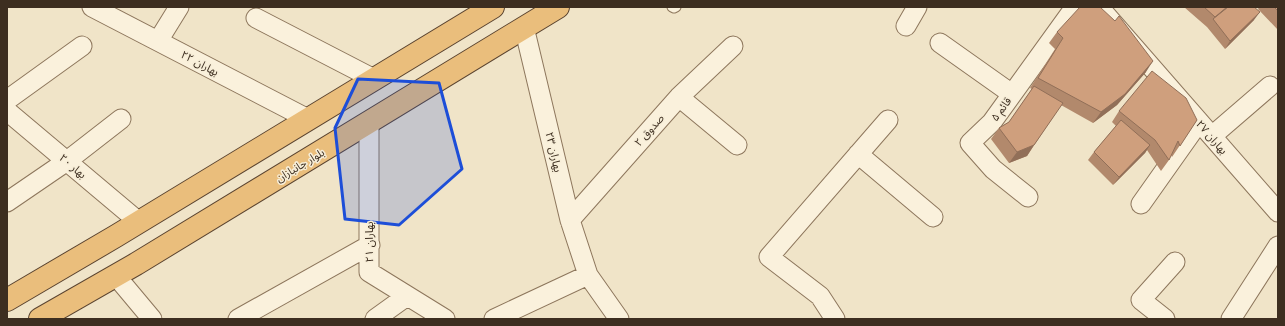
<svg xmlns="http://www.w3.org/2000/svg" width="1285" height="326" viewBox="0 0 1285 326" font-family="'Playfair Display','Noto Sans Arabic',serif">
  <style>
    .lines { fill: none; stroke-linecap: round; stroke-linejoin: round }
    .service-casing { stroke: #8d765c; stroke-width: 11 }
    .minor-casing { stroke: #8d765c; stroke-width: 21 }
    .trunk-casing { stroke: #5b4430; stroke-width: 24 }
    .service { stroke: #faf1dc; stroke-width: 9 }
    .minor { stroke: #faf1dc; stroke-width: 19 }
    .trunk { stroke: #eabe7c; stroke-width: 22 }
    .wall { fill: #b2896c }
    .shaded-wall { fill: #916f58 }
    .building { fill: #cf9f7d; stroke: #916f58 }
    .marked { fill: #1d4ed8; fill-opacity: 0.2; stroke: #1d4ed8; stroke-width: 3; stroke-linejoin: round }
    .labels { text-anchor: middle; stroke-width: 3; stroke-linejoin: round; paint-order: stroke }
    .street-label { font-size: 11px; fill: #3d2e20; stroke: #f7eed8 }
  </style>
  <rect width="100%" height="100%" fill="#f0e4c8"/>
  <g class="lines">
    <!-- service casing -->
    <g class="service-casing">
      <path id="service" d="M 672,7 L 674,8 L 676,7"/>
    </g>
    <!-- minor casing -->
    <g class="minor-casing">
      <path id="minor" d="M 92,7 L 308,119
        M 1099,7 L 1278,212
        M 256,18 L 374,79
        M 906,26 L 917,7
        M 524,27 L 570,220 L 588,275 L 619,319
        M 158,41 L 179,7
        M 940,43 L 1012,94
        M 679,97 L 737,145
        M 7,100 L 82,46
        M 7,111 L 139,222
        M 369,123 L 369,272 L 445,319
        M 1212,136 L 1270,86
        M 858,154 L 933,217
        M 1028,197 L 993,169 L 970,143 L 992,122 L 1075,7
        M 7,202 L 67,161 L 121,119
        M 1141,204 L 1199,122
        M 570,220 L 679,97 L 733,46
        M 116,276 L 152,319
        M 238,319 L 370,245
        M 375,319 L 407,296
        M 494,319 L 588,275
        M 835,319 L 820,296 L 769,257 L 888,120
        M 1165,319 L 1141,300 L 1175,262
        M 1231,319 L 1278,246"/>
    </g>
    <!-- trunk casing -->
    <g class="trunk-casing">
      <path id="trunk" d="M 7,300 L 116,236 L 493,7
        M 40,319 L 136,264 L 558,7"/>
    </g>
    <!-- service -->
    <use href="#service" class="service"/>
    <!-- minor -->
    <use href="#minor" class="minor"/>
    <!-- trunk -->
    <use href="#trunk" class="trunk"/>
  </g>
  <!-- wall -->
  <path class="wall" d="M 1184,7 L 1254,7 L 1254,20 L 1225,49 L 1207,27 Z
    M 1259,7 L 1278,7 L 1278,30 L 1258,9 Z
    M 1057,32 L 1146,72 L 1117,105 L 1093,123 L 1061,105 L 1027,156 L 1009,163 L 991,139 L 999,128 L 1009,122 L 1032,89 L 1030,88 L 1055,49 L 1049,43 Z
    M 1119,111 L 1197,120 L 1172,157 L 1171,155 L 1169,160 L 1161,171 L 1147,150 L 1145,153 L 1113,185 L 1088,160 L 1094,152 L 1116,126 L 1112,122 Z"/>
  <!-- shaded-wall -->
  <path class="shaded-wall" d="M 1227,7 L 1233,7 L 1213,19 L 1215,17 Z
    M 1260,12 L 1254,20 L 1225,49 L 1230,41 Z
    M 1153,61 L 1146,72 L 1117,105 L 1093,123 L 1101,112 Z
    M 1034,145 L 1027,156 L 1009,163 L 1017,152 Z
    M 1150,145 L 1145,153 L 1113,185 L 1119,177 Z"/>
  <!-- building -->
  <path class="building" d="M 1080,7 L 1100,7 L 1115,21 L 1119,16 L 1153,61 L 1125,94 L 1101,112 L 1038,78 L 1063,38 L 1057,32 Z
    M 1204,7 L 1227,7 L 1215,17 Z
    M 1228,7 L 1254,7 L 1260,12 L 1230,41 L 1213,19 Z
    M 1274,7 L 1278,7 L 1278,11 Z
    M 1152,71 L 1186,98 L 1197,120 L 1180,146 L 1178,141 L 1169,160 L 1155,140 L 1119,111 Z
    M 1034,86 L 1063,103 L 1034,145 L 1017,152 L 999,128 L 1009,122 Z
    M 1121,120 L 1150,145 L 1119,177 L 1094,152 Z"/>
  <!-- marked area -->
  <path class="marked" d="M 358,79 L 439,83 L 462,169 L 399,225 L 345,219 L 335,128 Z"/>
  <g class="labels">
    <!-- street labels -->
    <g class="street-label">
      <text transform="translate(200 63) rotate(28)" y="4">بهاران ۲۲</text>
      <text transform="translate(1001 109) rotate(-54)" y="4">قائم ۵</text>
      <text transform="translate(649 130) rotate(-48)" y="4">صدوق ۲</text>
      <text transform="translate(1212 137) rotate(49)" y="4">بهاران ۲۷</text>
      <text transform="translate(554 152) rotate(77)" y="4">بهاران ۲۳</text>
      <text transform="translate(300 165) rotate(-31)" y="4">بلوار جانبازان</text>
      <text transform="translate(73 166) rotate(40)" y="4">بهار ۲۰</text>
      <text transform="translate(369 242) rotate(-90)" y="4">بهاران ۲۱</text>
    </g>
  </g>
  <!-- border -->
  <rect width="1285" height="326" fill="none" stroke="#3d2e20" stroke-width="16"/>
</svg>
